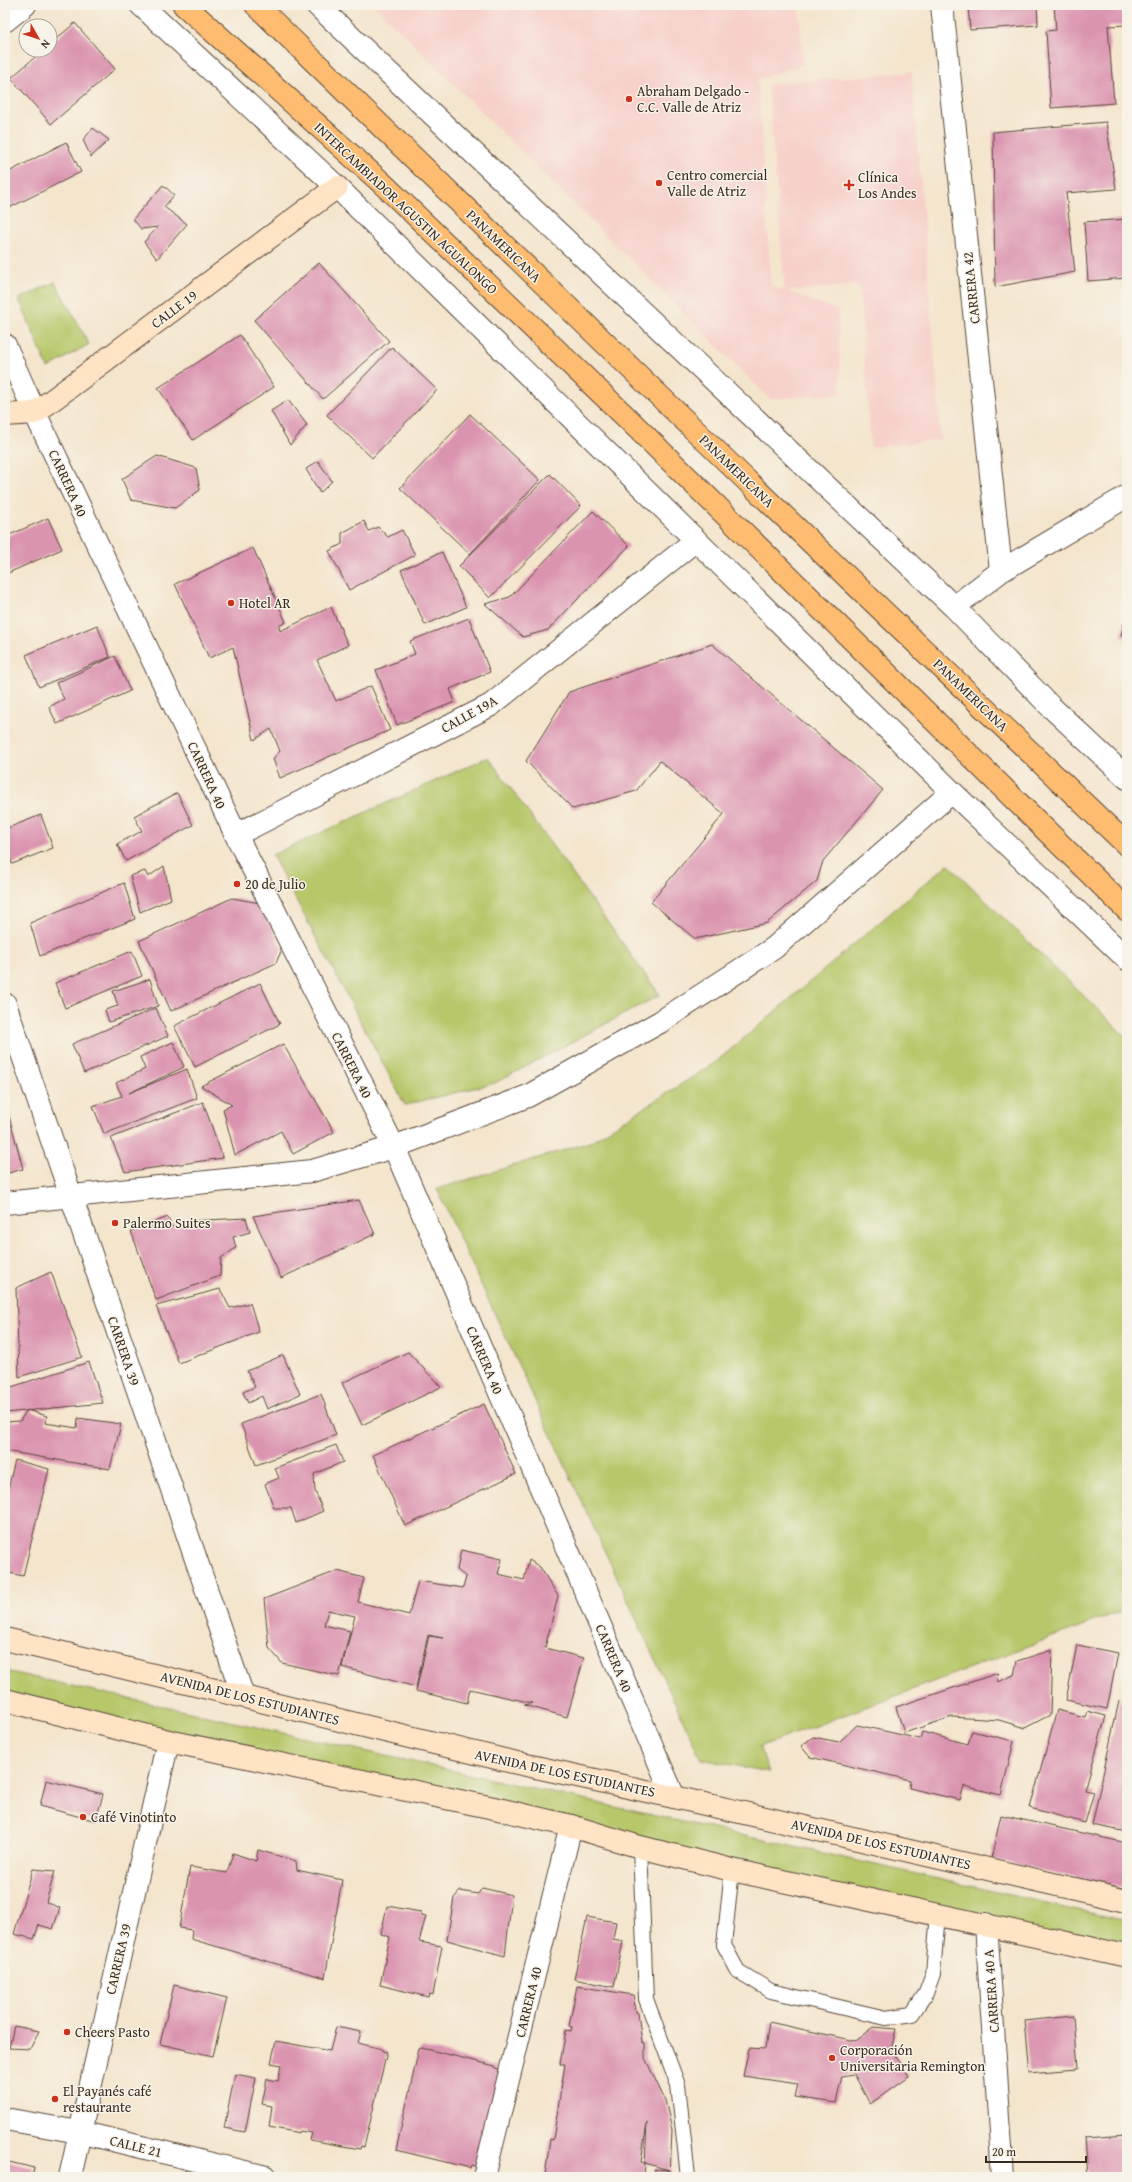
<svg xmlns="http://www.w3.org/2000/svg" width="1132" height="2182" viewBox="0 0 1132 2182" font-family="'Gentium Book Plus',serif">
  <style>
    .built { fill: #f7d0ca }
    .green { fill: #b7c76a; stroke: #797844 }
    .building { fill: #db94b0 }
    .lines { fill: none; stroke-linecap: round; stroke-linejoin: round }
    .lane-casing { stroke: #574638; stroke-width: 16 }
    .street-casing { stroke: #574638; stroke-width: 24 }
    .secondary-casing { stroke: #574638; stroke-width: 24 }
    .primary-casing { stroke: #574638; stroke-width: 24 }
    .lane { stroke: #fff; stroke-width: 14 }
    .street { stroke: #fff; stroke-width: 22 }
    .secondary { stroke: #fee4c5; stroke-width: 22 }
    .primary { stroke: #fdbc6f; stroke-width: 22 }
    .poi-dot { fill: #c8321e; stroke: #f7f3e8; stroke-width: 1.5 }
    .labels { text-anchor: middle; stroke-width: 3; stroke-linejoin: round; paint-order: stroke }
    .poi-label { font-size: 14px; fill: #3b2a1e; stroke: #f7f3e8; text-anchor: start }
    .street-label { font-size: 14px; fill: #3b2a1e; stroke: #f7f3e8 }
  </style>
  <rect width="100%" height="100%" fill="#f7f3e8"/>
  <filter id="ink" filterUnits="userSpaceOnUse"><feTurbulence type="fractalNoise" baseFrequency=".025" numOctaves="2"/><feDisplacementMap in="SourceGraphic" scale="8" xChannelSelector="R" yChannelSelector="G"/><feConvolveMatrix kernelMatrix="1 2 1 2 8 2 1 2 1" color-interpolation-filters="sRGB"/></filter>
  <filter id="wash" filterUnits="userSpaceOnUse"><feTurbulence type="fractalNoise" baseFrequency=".012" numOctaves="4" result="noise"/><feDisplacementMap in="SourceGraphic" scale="16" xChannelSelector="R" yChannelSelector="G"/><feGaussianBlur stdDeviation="0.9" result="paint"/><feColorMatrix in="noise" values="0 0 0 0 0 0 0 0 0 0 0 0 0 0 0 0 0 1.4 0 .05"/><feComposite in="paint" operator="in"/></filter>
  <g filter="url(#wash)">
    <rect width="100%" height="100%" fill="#f4e5cd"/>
    <!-- built -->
    <path class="built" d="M 374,5 L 799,5 L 803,65 L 758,79 L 771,286 L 785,291 L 768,84 L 912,72 L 941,440 L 871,447 L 859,285 L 786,291 L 838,310 L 841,394 L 770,399 Z"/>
    <!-- green -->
    <path class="green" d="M 55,282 L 89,344 L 48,368 L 19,299 Z
      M 488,757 L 660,995 L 495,1083 L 405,1105 L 272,855 Z
      M 948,864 L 1127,1038 L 1127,1609 L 759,1747 L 769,1772 L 701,1759 L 437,1189 L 590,1142 L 716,1062 Z
      M 5,1671 L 1127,1921 L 1127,1954 L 5,1705 Z"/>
    <g id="blocks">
      <!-- building -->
      <path class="building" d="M 968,5 L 1037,5 L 1038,25 L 970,30 Z
        M 1054,5 L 1127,5 L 1127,25 L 1108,26 L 1114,103 L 1051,108 L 1046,31 L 1056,30 Z
        M 75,23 L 115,69 L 51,124 L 11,78 L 43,50 L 50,50 L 50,44 Z
        M 1106,122 L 1116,189 L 1066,193 L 1075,272 L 995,287 L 993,132 Z
        M 93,128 L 109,140 L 91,157 L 83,140 Z
        M 66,142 L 81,172 L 5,210 L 5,174 Z
        M 163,185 L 174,195 L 164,207 L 187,224 L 157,259 L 144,242 L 158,227 L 141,229 L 133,219 Z
        M 1127,219 L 1127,278 L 1088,281 L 1084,222 Z
        M 319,263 L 389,341 L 323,399 L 254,320 Z
        M 240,335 L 274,387 L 193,440 L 158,388 Z
        M 392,347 L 437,390 L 372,458 L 327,415 Z
        M 288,400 L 307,425 L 290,445 L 271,411 Z
        M 470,414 L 540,480 L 470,554 L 400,488 Z
        M 157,456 L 196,468 L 200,490 L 175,508 L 131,500 L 122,479 Z
        M 318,461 L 332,481 L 320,493 L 306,469 Z
        M 550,474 L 581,506 L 490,598 L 459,566 Z
        M 593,511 L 629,546 L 548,630 L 523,637 L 485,604 L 510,597 Z
        M 48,518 L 62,549 L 8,573 L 5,565 L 5,537 Z
        M 364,521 L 369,531 L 378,527 L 388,537 L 402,530 L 415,555 L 349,590 L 329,551 L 342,544 L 342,533 Z
        M 253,548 L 286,622 L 279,626 L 280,631 L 331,607 L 348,645 L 317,660 L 336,701 L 371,686 L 390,730 L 280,778 L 273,759 L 280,751 L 271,729 L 254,740 L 233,647 L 209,658 L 175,584 Z
        M 442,552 L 466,607 L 425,625 L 401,570 Z
        M 1126,615 L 1127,615 L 1127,639 L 1121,636 Z
        M 469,618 L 490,672 L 450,689 L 455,702 L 397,725 L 376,670 L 415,654 L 410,641 Z
        M 97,625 L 110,657 L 39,687 L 26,655 Z
        M 712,644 L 883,790 L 823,861 L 817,881 L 767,923 L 695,939 L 651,902 L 724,814 L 660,761 L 636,791 L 573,809 L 526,761 L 569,692 Z
        M 115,656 L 130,691 L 57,724 L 49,707 L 64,699 L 56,683 Z
        M 177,793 L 193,825 L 126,861 L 117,844 L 142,831 L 134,816 Z
        M 41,815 L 53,848 L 12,864 L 5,844 L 5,829 Z
        M 164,866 L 171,899 L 140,912 L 130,876 L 145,871 L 148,877 Z
        M 124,883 L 135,919 L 40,956 L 30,923 Z
        M 232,898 L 260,903 L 282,949 L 276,963 L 171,1011 L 139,941 Z
        M 132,951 L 142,976 L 65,1008 L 55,983 Z
        M 150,979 L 158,1006 L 109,1022 L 105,1010 L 118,1006 L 113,991 Z
        M 260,983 L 280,1024 L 195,1067 L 174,1026 Z
        M 156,1008 L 168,1036 L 84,1073 L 72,1044 Z
        M 173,1042 L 184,1067 L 129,1093 L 187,1069 L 197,1098 L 104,1134 L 93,1106 L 122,1096 L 116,1083 L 145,1069 L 140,1057 Z
        M 283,1044 L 334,1132 L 293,1154 L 281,1131 L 235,1155 L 223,1109 L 232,1105 L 201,1086 Z
        M 203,1102 L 223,1158 L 125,1172 L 111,1138 Z
        M 8,1112 L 23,1169 L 5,1174 L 5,1113 Z
        M 359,1200 L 375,1234 L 281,1278 L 253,1216 Z
        M 168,1217 L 172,1227 L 186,1221 L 246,1218 L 250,1232 L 233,1237 L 236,1248 L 221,1258 L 220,1276 L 156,1300 L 131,1231 Z
        M 51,1272 L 82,1357 L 19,1377 L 16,1288 Z
        M 220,1289 L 230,1308 L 250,1303 L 259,1332 L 179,1363 L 156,1306 Z
        M 408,1352 L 441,1387 L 362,1425 L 342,1383 Z
        M 283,1355 L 300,1394 L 267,1409 L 262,1396 L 248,1403 L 243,1392 L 255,1387 L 247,1371 Z
        M 89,1362 L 103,1403 L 5,1413 L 5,1389 Z
        M 321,1394 L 336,1435 L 256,1465 L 241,1424 Z
        M 484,1404 L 516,1474 L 405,1526 L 373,1455 Z
        M 27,1410 L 47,1416 L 45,1423 L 77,1428 L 78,1418 L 121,1424 L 110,1469 L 5,1451 L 5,1422 L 20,1421 Z
        M 336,1445 L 343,1462 L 314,1474 L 315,1491 L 323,1511 L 296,1523 L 291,1508 L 274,1508 L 265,1484 L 279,1478 L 275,1468 Z
        M 15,1460 L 49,1469 L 23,1576 L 5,1572 L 5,1502 Z
        M 461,1550 L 502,1559 L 498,1574 L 524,1580 L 529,1560 L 540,1567 L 558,1596 L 545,1648 L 584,1658 L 567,1717 L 524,1705 L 532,1703 L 470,1689 L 467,1703 L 416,1691 L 429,1636 L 443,1638 L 428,1635 L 416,1687 L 342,1667 L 355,1616 L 328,1610 L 324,1625 L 350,1631 L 339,1676 L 282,1663 L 269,1648 L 264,1599 L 337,1571 L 364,1578 L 358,1602 L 409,1615 L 418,1581 L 463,1588 L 466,1577 L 457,1570 Z
        M 1077,1645 L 1118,1653 L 1107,1709 L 1066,1700 Z
        M 1052,1650 L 1050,1715 L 1025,1728 L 999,1720 L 952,1717 L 904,1733 L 896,1707 L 998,1673 L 997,1682 L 1014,1675 L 1017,1661 Z
        M 1119,1701 L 1127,1703 L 1127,1832 L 1092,1825 Z
        M 1057,1710 L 1085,1717 L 1087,1711 L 1106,1716 L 1085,1790 L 1094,1792 L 1085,1823 L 1030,1808 Z
        M 857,1725 L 920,1739 L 922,1732 L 968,1744 L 972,1731 L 1014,1741 L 1001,1795 L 964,1786 L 960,1800 L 909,1788 L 910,1780 L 810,1757 L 801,1746 L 813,1737 L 839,1742 Z
        M 46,1780 L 103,1794 L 96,1821 L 40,1806 Z
        M 1001,1815 L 1127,1843 L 1127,1870 L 1123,1888 L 991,1859 Z
        M 258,1850 L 296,1861 L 297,1870 L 342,1880 L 325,1978 L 191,1939 L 192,1930 L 179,1928 L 190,1867 L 227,1873 L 233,1853 L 256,1861 Z
        M 33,1869 L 55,1871 L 46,1902 L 60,1908 L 53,1929 L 39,1925 L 34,1939 L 14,1934 Z
        M 482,1888 L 512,1895 L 505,1956 L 447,1940 L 454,1898 L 460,1891 L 478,1894 Z
        M 387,1906 L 421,1912 L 421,1915 L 426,1916 L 419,1942 L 442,1946 L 433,1995 L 429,1994 L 428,1997 L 380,1985 L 390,1937 L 381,1934 Z
        M 587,1917 L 616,1922 L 613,1939 L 623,1941 L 614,1987 L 574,1979 Z
        M 174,1985 L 227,1998 L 213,2056 L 160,2044 Z
        M 577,1986 L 633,1995 L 636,2012 L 638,2013 L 642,2042 L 645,2043 L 645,2058 L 665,2100 L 672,2130 L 670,2177 L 654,2177 L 655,2169 L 669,2170 L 645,2163 L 647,2123 L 641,2162 L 645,2163 L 644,2177 L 545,2176 L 550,2139 L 553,2140 L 565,2064 L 560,2064 L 566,2030 L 571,2031 L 572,2027 L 569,2026 Z
        M 1073,2016 L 1077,2069 L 1029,2073 L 1024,2021 Z
        M 769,2022 L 855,2041 L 873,2027 L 896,2029 L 891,2049 L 909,2076 L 870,2104 L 854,2074 L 842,2076 L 836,2103 L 795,2097 L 798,2084 L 743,2076 L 749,2048 L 765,2049 Z
        M 14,2026 L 39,2031 L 30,2049 L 9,2048 Z
        M 336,2027 L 361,2032 L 358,2043 L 382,2049 L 382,2051 L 387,2052 L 364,2147 L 361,2146 L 360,2149 L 310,2140 L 312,2133 L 300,2131 L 299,2133 L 269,2127 L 272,2106 L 262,2104 L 267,2079 L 278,2081 L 281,2065 L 271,2063 L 276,2041 L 330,2051 Z
        M 422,2048 L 495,2066 L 495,2068 L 501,2070 L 477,2167 L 471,2165 L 470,2168 L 396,2150 L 419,2049 Z
        M 235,2074 L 256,2078 L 245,2132 L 224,2128 Z
        M 1127,2135 L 1127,2177 L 1088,2177 L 1085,2138 Z
        M 5,2161 L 34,2168 L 32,2177 L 5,2177 Z"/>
    </g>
  </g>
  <g filter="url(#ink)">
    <use href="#blocks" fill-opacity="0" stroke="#574638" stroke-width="1"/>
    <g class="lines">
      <!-- lane casing -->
      <g class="lane-casing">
        <path id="lane" d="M 640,1847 L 646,1999 L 678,2085 L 688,2177
          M 732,1870 L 724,1945 L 738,1971 L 771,1991 L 886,2018 L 912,2014 L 926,1993 L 933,1974 L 938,1913"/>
      </g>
      <!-- street casing -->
      <g class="street-casing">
        <path id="street" d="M 141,5 L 337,187 L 952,792 L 1127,959
          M 317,5 L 954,607 L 1050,706 L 1127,778
          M 942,5 L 1001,571
          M 5,21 L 25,5
          M 5,345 L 35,413 L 236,835 L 394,1147 L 674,1797
          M 954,607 L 1001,571 L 1127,496
          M 236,835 L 491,705 L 696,540
          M 5,1004 L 243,1696
          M 5,1203 L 312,1171 L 394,1147 L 528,1096 L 660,1022 L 774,948 L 952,792
          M 986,1924 L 1003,2177
          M 5,2119 L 79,2132 L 266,2177
          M 70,2177 L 168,1741
          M 484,2177 L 571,1826"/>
      </g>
      <!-- secondary casing -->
      <g class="secondary-casing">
        <path id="secondary" d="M 5,415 L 35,413 L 337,187
          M 5,1639 L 517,1763 L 674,1797 L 1127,1901
          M 5,1700 L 168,1741 L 494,1808 L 571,1826 L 640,1847 L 732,1870 L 1127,1956"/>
      </g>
      <!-- primary casing -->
      <g class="primary-casing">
        <path id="primary" d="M 184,5 L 383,184 L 625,416 L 1127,910
          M 256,5 L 742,476 L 1127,845"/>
      </g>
      <!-- lane -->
      <use href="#lane" class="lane"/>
      <!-- street -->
      <use href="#street" class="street"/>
      <!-- secondary -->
      <use href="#secondary" class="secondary"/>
      <!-- primary -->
      <use href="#primary" class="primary"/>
    </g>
  </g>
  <!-- markers -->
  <g class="poi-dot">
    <circle cx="629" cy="99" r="4"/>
    <circle cx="659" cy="183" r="4"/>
    <path d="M847 179h4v4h4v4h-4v4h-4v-4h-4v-4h4z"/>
    <circle cx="231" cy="603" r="4"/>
    <circle cx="237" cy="884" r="4"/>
    <circle cx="115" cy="1223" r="4"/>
    <circle cx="83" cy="1817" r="4"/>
    <circle cx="67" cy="2032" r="4"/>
    <circle cx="832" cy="2058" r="4"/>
    <circle cx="55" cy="2099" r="4"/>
  </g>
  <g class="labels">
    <!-- poi labels -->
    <g class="poi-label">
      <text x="637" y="96">Abraham Delgado -<tspan x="637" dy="16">C.C. Valle de Atriz</tspan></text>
      <text x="667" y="180">Centro comercial<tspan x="667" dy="16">Valle de Atriz</tspan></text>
      <text x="858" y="182">Clínica<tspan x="858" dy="16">Los Andes</tspan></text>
      <text x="239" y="608">Hotel AR</text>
      <text x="245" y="889">20 de Julio</text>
      <text x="123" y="1228">Palermo Suites</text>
      <text x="91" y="1822">Café Vinotinto</text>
      <text x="75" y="2037">Cheers Pasto</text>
      <text x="840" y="2055">Corporación<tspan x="840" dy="16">Universitaria Remington</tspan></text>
      <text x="63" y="2096">El Payanés café<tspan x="63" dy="16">restaurante</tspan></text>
    </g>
    <!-- street labels -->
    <g class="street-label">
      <text transform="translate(406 208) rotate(43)" y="5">INTERCAMBIADOR AGUSTIN AGUALONGO</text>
      <text transform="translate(504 246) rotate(44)" y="5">PANAMERICANA</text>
      <text transform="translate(971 288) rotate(-96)" y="5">CARRERA 42</text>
      <text transform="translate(174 309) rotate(-37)" y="5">CALLE 19</text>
      <text transform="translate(737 471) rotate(44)" y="5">PANAMERICANA</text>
      <text transform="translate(68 483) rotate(65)" y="5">CARRERA 40</text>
      <text transform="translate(971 695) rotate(44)" y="5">PANAMERICANA</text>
      <text transform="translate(469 714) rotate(-29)" y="5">CALLE 19A</text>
      <text transform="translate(207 775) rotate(65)" y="5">CARRERA 40</text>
      <text transform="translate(352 1065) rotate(63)" y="5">CARRERA 40</text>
      <text transform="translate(124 1351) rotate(71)" y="5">CARRERA 39</text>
      <text transform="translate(485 1360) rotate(67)" y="5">CARRERA 40</text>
      <text transform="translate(614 1658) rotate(67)" y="5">CARRERA 40</text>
      <text transform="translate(250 1698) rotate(14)" y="5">AVENIDA DE LOS ESTUDIANTES</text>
      <text transform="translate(565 1773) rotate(12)" y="5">AVENIDA DE LOS ESTUDIANTES</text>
      <text transform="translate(881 1844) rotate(13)" y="5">AVENIDA DE LOS ESTUDIANTES</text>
      <text transform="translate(118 1959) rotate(-77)" y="5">CARRERA 39</text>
      <text transform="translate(991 1991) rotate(-94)" y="5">CARRERA 40 A</text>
      <text transform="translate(528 2002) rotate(-76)" y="5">CARRERA 40</text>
      <text transform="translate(136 2146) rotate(14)" y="5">CALLE 21</text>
    </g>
  </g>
  <!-- margin -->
  <rect width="1132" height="2182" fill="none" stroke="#f7f3e8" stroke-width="20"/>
  <!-- north arrow -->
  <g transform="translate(38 38) rotate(129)"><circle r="19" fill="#f7f3e8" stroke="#aca397"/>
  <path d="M0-3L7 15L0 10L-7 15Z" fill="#c8321e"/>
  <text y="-6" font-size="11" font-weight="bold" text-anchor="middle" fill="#3b2a1e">N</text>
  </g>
  <!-- scale -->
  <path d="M986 2156v6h100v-6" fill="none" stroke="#3b2a1e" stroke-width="2"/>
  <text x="992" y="2156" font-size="12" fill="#3b2a1e" stroke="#f7f3e8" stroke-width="3" paint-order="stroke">20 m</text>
</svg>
